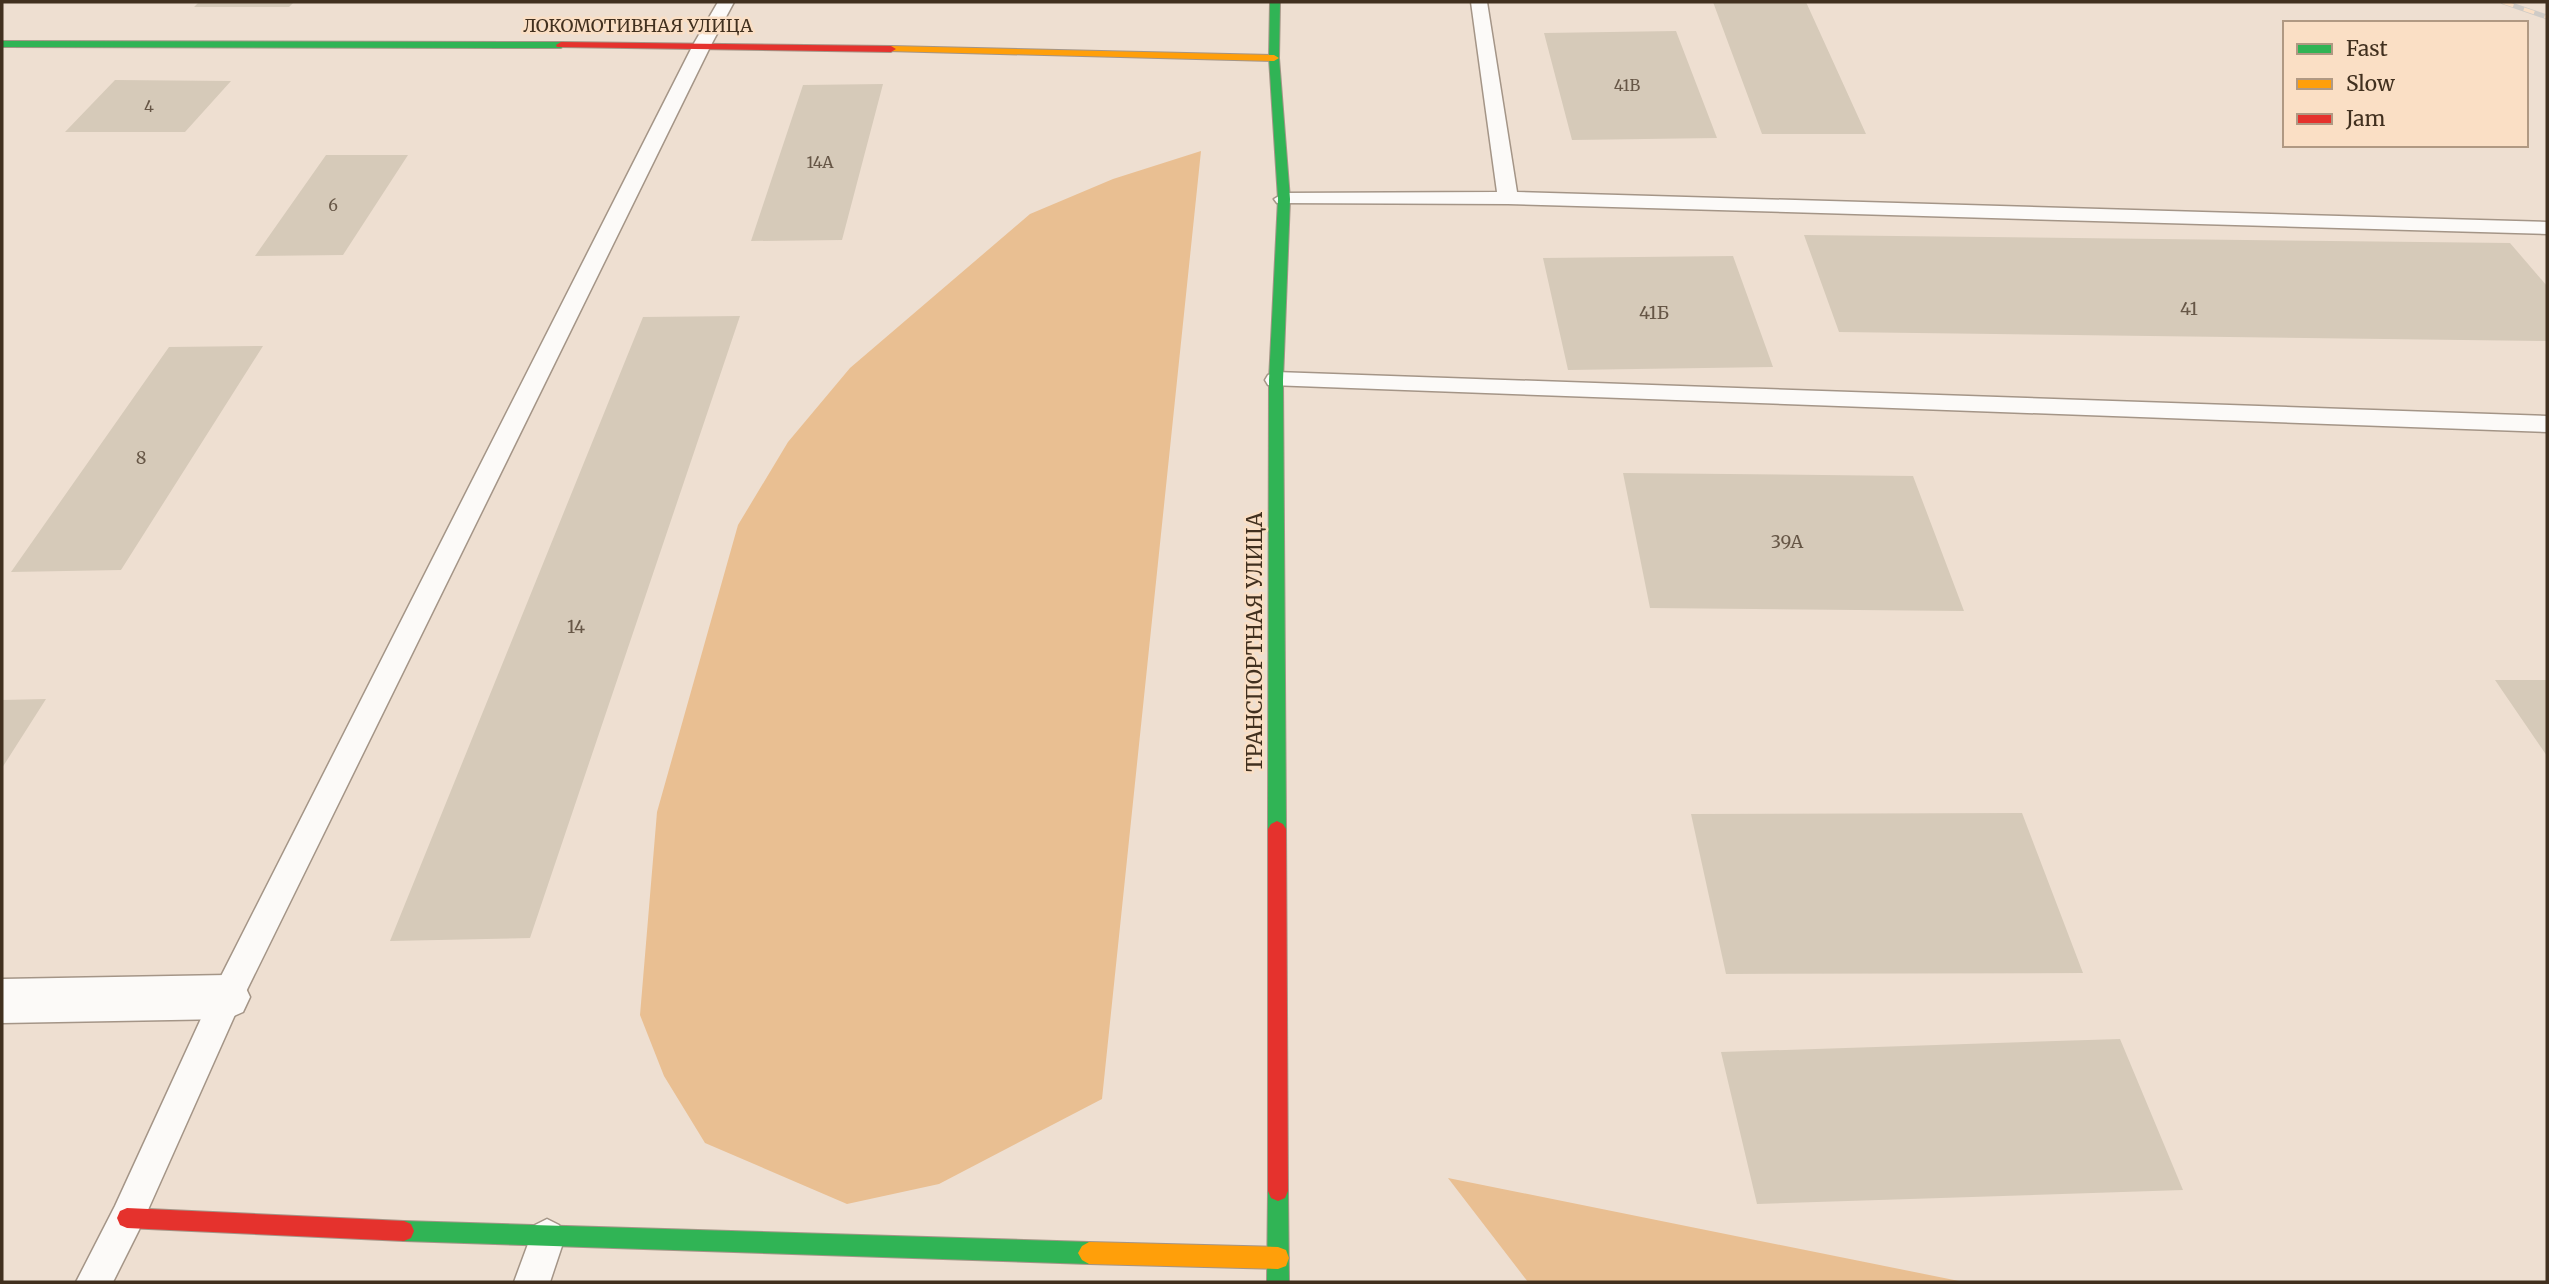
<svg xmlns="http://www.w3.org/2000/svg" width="2549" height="1284" viewBox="0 0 2549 1284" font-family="Merriweather,serif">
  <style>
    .forest { fill: #e9bf92 }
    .building { fill: #d6cab9 }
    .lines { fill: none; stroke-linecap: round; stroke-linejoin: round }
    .lane-casing { stroke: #a49587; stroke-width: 3 }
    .street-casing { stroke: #a49587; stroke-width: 3 }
    .fast-casing { stroke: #a49587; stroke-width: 2 }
    .slow-casing { stroke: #a49587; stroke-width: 2 }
    .jam-casing { stroke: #a49587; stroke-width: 2 }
    .lane { fill: #fcfaf8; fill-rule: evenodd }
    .street { fill: #fcfaf8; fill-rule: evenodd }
    .fast { fill: #30b455; fill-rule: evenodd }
    .slow { fill: #ff9f0a; fill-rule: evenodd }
    .jam { fill: #e5322d; fill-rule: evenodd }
    .rail-casing { stroke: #cfcbc6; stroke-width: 5 }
    .rail { stroke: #fadfc5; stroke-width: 3.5; stroke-dasharray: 11; stroke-linecap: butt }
    .labels { text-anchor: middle; stroke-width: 5; stroke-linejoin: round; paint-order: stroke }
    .far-number-label { font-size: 16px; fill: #665646 }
    .far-street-label { font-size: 18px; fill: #41301f; stroke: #fadfc5 }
    .number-label { font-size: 18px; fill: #665646 }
    .street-label { font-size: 21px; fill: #41301f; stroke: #fadfc5 }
  </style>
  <rect width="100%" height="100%" fill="#eedfd1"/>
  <!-- forest -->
  <path class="forest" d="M 1201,151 L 1102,1099 L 939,1184 L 847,1204 L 705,1143 L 664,1076 L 640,1015 L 657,812 L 738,525 L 788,442 L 850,368 L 1030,214 L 1113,179 Z
    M 1448,1178 L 1964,1282 L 1528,1282 Z"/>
  <!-- building -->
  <path class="building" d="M 199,2 L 294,2 L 289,7 L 194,7 Z
    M 1713,2 L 1806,2 L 1866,134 L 1762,134 Z
    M 1676,31 L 1717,138 L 1572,140 L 1544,33 Z
    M 115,80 L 231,81 L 185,132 L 65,132 Z
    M 883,84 L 842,240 L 751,241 L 803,85 Z
    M 326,155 L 408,155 L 343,255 L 255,256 Z
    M 1804,235 L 2510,243 L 2547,286 L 2547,341 L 1839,332 Z
    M 1733,256 L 1773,367 L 1568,370 L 1543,258 Z
    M 740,316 L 530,938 L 390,941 L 643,317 Z
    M 263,346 L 121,570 L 11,572 L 169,347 Z
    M 1623,473 L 1913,476 L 1964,611 L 1650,608 Z
    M 2495,680 L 2547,680 L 2547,756 Z
    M 46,699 L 2,768 L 2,700 Z
    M 2022,813 L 2083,973 L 1726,974 L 1691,814 Z
    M 2120,1039 L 2183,1190 L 1757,1204 L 1721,1052 Z"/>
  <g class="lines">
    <!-- lane casing -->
    <g class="lane-casing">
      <path id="lane" d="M 718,2 L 734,2 L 711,45 L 238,1008 L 139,1230 L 113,1282 L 76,1282 L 115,1206 L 216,986 L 693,45 Z
        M 1471,2 L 1487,2 L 1517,192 L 2547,222 L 2547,234 L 1508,204 L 1277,203 L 1274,199 L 1284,193 L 1497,192 Z
        M 1276,372 L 2547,416 L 2547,432 L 1268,385 L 1265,380 L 1268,375 Z
        M 547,1219 L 559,1225 L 565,1237 L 550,1282 L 514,1282 L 535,1225 Z"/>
    </g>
    <!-- street casing -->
    <g class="street-casing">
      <path id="street" d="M 227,975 L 243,982 L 250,997 L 243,1012 L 227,1019 L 2,1023 L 2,979 Z"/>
    </g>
    <!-- fast casing -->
    <g class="fast-casing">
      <path id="fast" d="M 1270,2 L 1280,2 L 1279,58 L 1290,199 L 1283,380 L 1286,829 L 1283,834 L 1277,837 L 1271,834 L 1268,829 L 1269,380 L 1278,199 L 1269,58 Z
        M 2,41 L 561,42 L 566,45 L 561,48 L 2,47 Z
        M 1278,1181 L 1285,1184 L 1288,1191 L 1289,1282 L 1267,1282 L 1268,1191 L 1271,1184 Z
        M 404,1221 L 1089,1242 L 1096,1246 L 1100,1253 L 1096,1260 L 1089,1264 L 404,1241 L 397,1238 L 394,1231 L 397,1224 Z"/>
    </g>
    <!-- slow casing -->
    <g class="slow-casing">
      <path id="slow" d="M 891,46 L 1274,55 L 1279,58 L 1274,61 L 887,51 L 886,49 Z
        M 1089,1242 L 1278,1247 L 1286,1250 L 1289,1258 L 1286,1266 L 1278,1269 L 1089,1264 L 1082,1260 L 1078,1253 L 1082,1246 Z"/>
    </g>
    <!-- jam casing -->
    <g class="jam-casing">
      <path id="jam" d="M 561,42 L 891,46 L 896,49 L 891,52 L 557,47 L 556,45 Z
        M 1277,821 L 1283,824 L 1286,829 L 1288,1191 L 1285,1198 L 1278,1201 L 1271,1198 L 1268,1191 L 1268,829 L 1271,824 Z
        M 127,1208 L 404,1221 L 411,1224 L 414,1231 L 411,1238 L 404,1241 L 127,1228 L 120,1225 L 117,1218 L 120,1211 Z"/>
    </g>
    <!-- lane -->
    <use href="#lane" class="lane"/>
    <!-- street -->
    <use href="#street" class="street"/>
    <!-- fast -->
    <use href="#fast" class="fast"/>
    <!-- slow -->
    <use href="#slow" class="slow"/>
    <!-- jam -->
    <use href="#jam" class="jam"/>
    <!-- rail casing -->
    <g class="rail-casing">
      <path id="rail" d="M 2503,2 L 2547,17"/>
    </g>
    <!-- rail -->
    <use href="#rail" class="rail"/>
  </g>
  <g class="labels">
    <!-- far-number labels -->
    <g class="far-number-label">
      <text x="1627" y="91">41В</text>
      <text x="149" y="112">4</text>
      <text x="820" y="168">14А</text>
      <text x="333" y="211">6</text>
    </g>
    <!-- far-street labels -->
    <g class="far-street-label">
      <text x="638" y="32">ЛОКОМОТИВНАЯ УЛИЦА</text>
    </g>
    <!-- number labels -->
    <g class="number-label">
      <text x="2189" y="315">41</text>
      <text x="1654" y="319">41Б</text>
      <text x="141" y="464">8</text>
      <text x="1787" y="548">39А</text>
      <text x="576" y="633">14</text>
    </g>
    <!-- street labels -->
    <g class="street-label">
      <text transform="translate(1255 642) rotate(-90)" y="7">ТРАНСПОРТНАЯ УЛИЦА</text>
    </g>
  </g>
  <!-- border -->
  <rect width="2549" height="1284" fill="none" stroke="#41301f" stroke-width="7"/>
  <!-- legend -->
  <rect x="2283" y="21" width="245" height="126" fill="#fadfc5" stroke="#b09983" stroke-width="2"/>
  <rect x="2297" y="44" width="35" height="10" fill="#30b455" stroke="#b09983" stroke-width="2"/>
  <text x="2346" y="56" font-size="21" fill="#41301f">Fast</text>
  <rect x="2297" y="79" width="35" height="10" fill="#ff9f0a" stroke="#b09983" stroke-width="2"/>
  <text x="2346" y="91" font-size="21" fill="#41301f">Slow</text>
  <rect x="2297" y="114" width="35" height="10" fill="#e5322d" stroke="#b09983" stroke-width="2"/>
  <text x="2346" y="126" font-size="21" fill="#41301f">Jam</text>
</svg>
